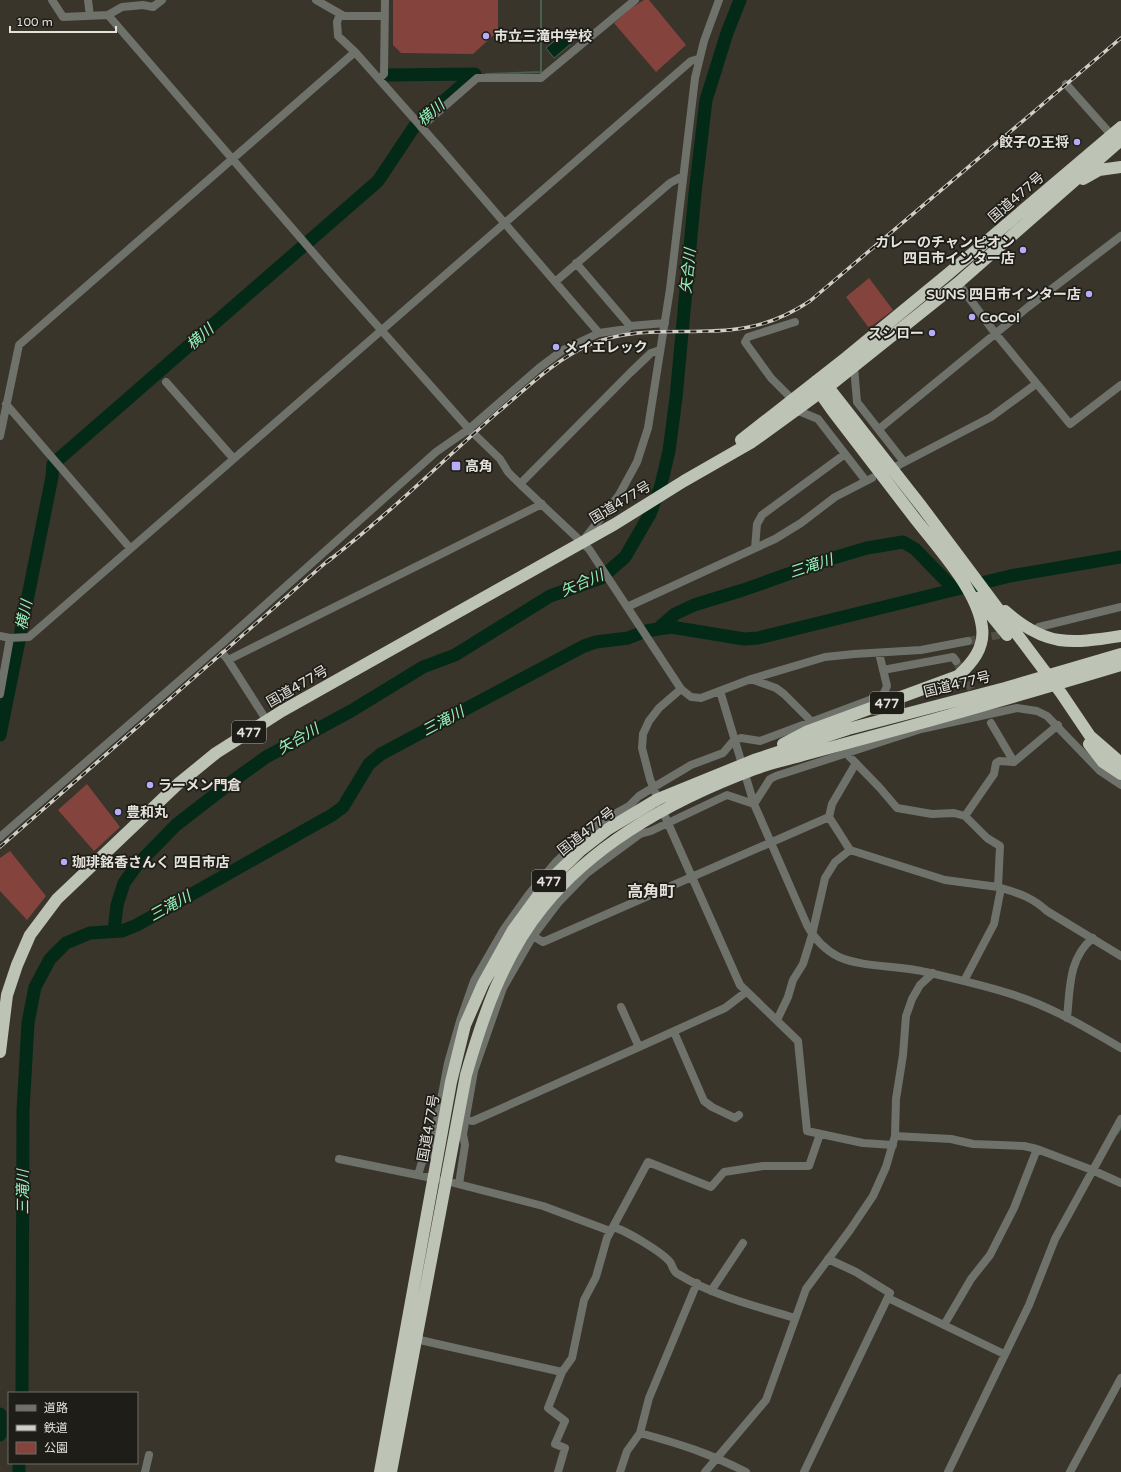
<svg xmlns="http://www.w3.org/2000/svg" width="1121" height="1472" viewBox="0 0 1121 1472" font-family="'Varela Round','Noto Sans JP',sans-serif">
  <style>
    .green { fill: #84443d }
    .water { fill: #032a17; stroke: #466152 }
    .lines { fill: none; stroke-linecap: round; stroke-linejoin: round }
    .stream { stroke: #466152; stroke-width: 2 }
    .river { stroke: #032a17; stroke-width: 13 }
    .minor-tunnel { stroke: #534f45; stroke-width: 8; stroke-dasharray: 8 4; stroke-linecap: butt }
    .minor { stroke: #6f716b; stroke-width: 8 }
    .highway { stroke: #bdc3b5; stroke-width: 12 }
    .rail-casing { stroke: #d0cec6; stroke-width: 3.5 }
    .rail { stroke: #1e1d18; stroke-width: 2; stroke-dasharray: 6; stroke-linecap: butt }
    .poi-dot { fill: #b6acf8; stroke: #1e1d18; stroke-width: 1.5 }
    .labels { text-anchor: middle; stroke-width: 3.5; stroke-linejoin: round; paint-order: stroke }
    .shield { fill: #1e1d18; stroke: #a9a7a0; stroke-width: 1 }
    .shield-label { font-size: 13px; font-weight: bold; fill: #e4e2db }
    .poi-label { font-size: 14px; font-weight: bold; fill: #e4e2db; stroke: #1e1d18; text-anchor: start }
    .street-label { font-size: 14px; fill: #e4e2db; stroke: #1e1d18 }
    .water-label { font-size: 15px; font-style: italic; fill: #93f5bc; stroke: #1e1d18 }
    .quarter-label { font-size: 16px; font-weight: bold; fill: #e4e2db; stroke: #1e1d18 }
  </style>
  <rect width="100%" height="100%" fill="#39352a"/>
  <!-- green -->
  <path class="green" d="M 393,0 L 498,0 L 498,31 L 473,54 L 401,53 L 393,45 Z
    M 644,0 L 649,0 L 686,45 L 656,72 L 614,23 L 631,8 Z
    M 869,278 L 893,310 L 869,328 L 846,297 Z
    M 87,784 L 120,827 L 94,851 L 58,810 Z
    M 10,851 L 46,896 L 27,920 L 0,891 L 0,858 Z"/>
  <!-- water -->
  <path class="water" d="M 566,31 L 574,41 L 554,58 L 546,48 Z"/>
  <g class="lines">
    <!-- stream -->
    <path class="stream" d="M 486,74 L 541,72 L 541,0
      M 1117,1134 L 1121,1128"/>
    <!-- river -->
    <path class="river" d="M 659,628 L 675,614 L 694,605 L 743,590 L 833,558 L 867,548 L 903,542 L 915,549 L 954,589
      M 0,735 L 52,477 L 53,464 L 378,181 L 414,127 L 475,74 L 387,75
      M 114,931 L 117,905 L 124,883 L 137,865 L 176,825 L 234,780 L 266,757 L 351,711 L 423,667 L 455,655 L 550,596 L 601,578 L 625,557 L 650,514 L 661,485 L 669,451 L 676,398 L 695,193 L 706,100 L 727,33 L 740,0
      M 22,1393 L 23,1111 L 28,1023 L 35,987 L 50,959 L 66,943 L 90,933 L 122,931 L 137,925 L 332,815 L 343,807 L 369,764 L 381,754 L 584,646 L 596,642 L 628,638 L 646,631 L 671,627 L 744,639 L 758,638 L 1010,576 L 1121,557
      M 0,1414 L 0,1435
      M 19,1472 L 19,1463"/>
    <!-- minor-tunnel -->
    <path class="minor-tunnel" d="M 968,641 L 1009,633
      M 956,661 L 977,699"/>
    <!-- minor -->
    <path class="minor" d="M 52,0 L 63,17 L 108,15 L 122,7 L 143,5 L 153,7 L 162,0
      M 88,0 L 90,16
      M 316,0 L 344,16 L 385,16
      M 340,14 L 337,22 L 338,36 L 355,52
      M 108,15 L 335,278 L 469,429 L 500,459 L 508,472 L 520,484 L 589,549 L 681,689 L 691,697 L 701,698 L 751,679 L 825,657 L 854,654 L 921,650 L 968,641
      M 379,79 L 384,74 L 385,0
      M 1066,84 L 1115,139
      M 421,127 L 477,78 L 541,78 L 635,0
      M 576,263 L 630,326
      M 555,282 L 670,183 L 683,176
      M 958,283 L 995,333 L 1070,424 L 1121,385
      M 854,367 L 857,402 L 904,462
      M 166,382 L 233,458
      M 792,399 L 771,378 L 745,342 L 748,337 L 795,322
      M 6,404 L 130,548
      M 794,412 L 801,412 L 818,419 L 866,481
      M 879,429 L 1028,307 L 1121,236
      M 0,436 L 19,345 L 355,52 L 440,148 L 599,333 L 627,329 L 630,326 L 665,323
      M 897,466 L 991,417 L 1036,384
      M 520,484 L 631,372 L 651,353 L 660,350
      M 585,538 L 619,495 L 637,462 L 648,428 L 670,289 L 695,78 L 704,41 L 719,0
      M 755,548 L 757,524 L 762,515 L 845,454
      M 627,607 L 775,539 L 801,523 L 835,497 L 872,478
      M 1039,627 L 1121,607
      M 0,636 L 10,638 L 29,637 L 691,61 L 698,59
      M 223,654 L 228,660 L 238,655 L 542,504
      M 228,660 L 267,721
      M 883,670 L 953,657 L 956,661
      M 751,679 L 776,688 L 784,694 L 811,721
      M 681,689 L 659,708 L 649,721 L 643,734 L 642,748 L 650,779 L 663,812 L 740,985 L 798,1041 L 807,1131 L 863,1143 L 893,1145
      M 720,691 L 754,804 L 807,925 C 814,938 825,950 839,957 C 864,968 899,965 926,972 C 956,979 988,986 1017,996 C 1054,1008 1088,1029 1121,1048
      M 0,694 L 10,638
      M 991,723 L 1014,762
      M 845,752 L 880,788 L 897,808 L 932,814 L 954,813 L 965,816 L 987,838 L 1000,846 L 998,887 L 1001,888 L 994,924 L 964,981
      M 754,804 L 770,779 L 776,776 L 921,729 L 1017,708 L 1037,711 L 1047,716 L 1100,771 L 1121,785
      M 965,816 L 994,774 L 996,763 L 999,761 L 1014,762 L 1058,725
      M 0,837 L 218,647 L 436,452 L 469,429 L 539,368 L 563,350 L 599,333
      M 850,850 L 945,880 L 998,887
      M 1001,888 C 1019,893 1033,898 1047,911 L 1121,956
      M 533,936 L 543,942 L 829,817
      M 621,1007 L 639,1047 L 725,1008 L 746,992
      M 1067,1018 C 1070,990 1068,958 1093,938
      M 777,1020 L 788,997 L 793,980 L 803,964 L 812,935 L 825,878 L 835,862 L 850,850 L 829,817 L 832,804 L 856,763
      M 674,1032 L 704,1101 L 712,1107 L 735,1118 L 739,1115
      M 461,1118 L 473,1121 L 639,1047
      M 895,1136 L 951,1139 L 973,1144 L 1024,1146 L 1037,1149 L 1092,1170 L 1121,1183
      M 339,1159 L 437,1179
      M 418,1175 L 422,1162 L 431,1152 L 448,1063 L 460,1021 L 474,981 L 504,929 L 529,894 L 555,863 L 579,840 L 604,820 L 629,806 L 639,796 L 691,765 L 723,753 L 734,740 L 741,738 L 760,741 L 883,695 L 887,686 L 879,653
      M 454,1183 L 543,1206 L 610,1231
      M 459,1184 L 465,1145 L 463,1134 L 474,1071 L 503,988 L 533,936 L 558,903 L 587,873 L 640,834 L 651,831 L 727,795 L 754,804
      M 613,1227 C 625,1230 662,1252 670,1262 C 673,1266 673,1272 678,1274 C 714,1296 755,1306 795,1318
      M 711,1291 L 743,1243
      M 888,1298 L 1004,1354
      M 944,1325 L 971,1279 L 990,1255 L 1014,1208 L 1037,1149
      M 411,1338 L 562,1372
      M 640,1433 C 680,1444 709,1453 746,1472
      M 145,1472 L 149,1455
      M 558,1472 L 565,1448 L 555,1444 L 565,1421 L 548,1408 L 562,1372 L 572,1358 L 584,1300 L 596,1277 L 607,1238 L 648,1162 L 711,1187 L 724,1172 L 763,1166 L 809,1166 L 820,1134
      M 620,1472 L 627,1451 L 640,1433 L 649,1398 L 697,1283
      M 705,1472 L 766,1400 L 806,1289 L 850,1230 L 873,1196 L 886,1167 L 895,1136 L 896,1099 L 903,1055 L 906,1016 L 912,999 L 920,985 L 933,973
      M 804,1472 L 890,1293 L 856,1272 L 828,1259
      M 948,1472 L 1029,1305 L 1055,1239 L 1121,1119
      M 1070,1472 L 1121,1378"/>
    <!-- highway -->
    <path class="highway" d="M 1083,179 L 1099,170 L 1121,167
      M 821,384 L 828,387 L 922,507 L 1061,693 L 1090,736 L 1121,763
      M 741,440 L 847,357 L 948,274 L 1121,127
      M 977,598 L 1007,635
      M 1005,611 C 1046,647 1070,644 1121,636
      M 783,744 L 806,732 L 958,676 C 972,663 985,648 982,627 C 977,588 933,543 910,512 C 884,478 858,444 832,410 L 820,393 L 816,381
      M 1089,744 L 1103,762 L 1121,774
      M 0,1052 L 7,995 L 17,965 L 30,935 L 57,899 L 178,784 L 216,753 L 282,711 L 615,524 L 684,481 L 752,442 L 828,387 L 958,283 L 1121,140
      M 380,1472 L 451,1082 L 465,1025 L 483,984 L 513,930 L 548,882 L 581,850 L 608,829 L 658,799 L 754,760 L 848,729 L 1005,688 L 1121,654
      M 391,1472 L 466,1075 C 483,1016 503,956 543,907 C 596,841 677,798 755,769 C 770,763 787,760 803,755 C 836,746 869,737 903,728 C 976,708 1048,687 1121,665"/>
    <!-- rail casing -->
    <g class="rail-casing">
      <path id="rail" d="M 327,562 C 387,516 440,463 497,413 C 526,389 553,361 589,345 C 640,323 692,337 744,328 C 768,324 789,315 810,301 L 1121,38
        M 0,847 L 331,558"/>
    </g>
    <!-- rail -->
    <use href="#rail" class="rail"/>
  </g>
  <!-- markers -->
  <g class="poi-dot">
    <circle cx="486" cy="36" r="4"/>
    <circle cx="1077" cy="142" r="4"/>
    <circle cx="1023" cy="250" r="4"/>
    <circle cx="1089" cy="294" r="4"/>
    <circle cx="972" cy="317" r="4"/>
    <circle cx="932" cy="333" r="4"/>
    <circle cx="556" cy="347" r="4"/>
    <rect x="451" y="461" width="10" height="10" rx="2"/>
    <circle cx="150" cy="785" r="4"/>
    <circle cx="118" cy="812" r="4"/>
    <circle cx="64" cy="862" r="4"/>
  </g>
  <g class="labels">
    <!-- shield labels -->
    <g class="shield">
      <rect x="870" y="692" width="34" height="22" rx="3"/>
      <rect x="232" y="721" width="34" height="22" rx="3"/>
      <rect x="532" y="870" width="34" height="22" rx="3"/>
    </g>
    <g class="shield-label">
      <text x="887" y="708">477</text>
      <text x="249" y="737">477</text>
      <text x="549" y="886">477</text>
    </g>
    <!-- poi labels -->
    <g class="poi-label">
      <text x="494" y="41">市立三滝中学校</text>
      <text x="1069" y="147" text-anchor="end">餃子の王将</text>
      <text x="1015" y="247" text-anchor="end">カレーのチャンピオン<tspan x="1015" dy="16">四日市インター店</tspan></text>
      <text x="1081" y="299" text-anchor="end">SUNS 四日市インター店</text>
      <text x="980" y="322">CoCo!</text>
      <text x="924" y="338" text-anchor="end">スシロー</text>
      <text x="564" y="352">メイエレック</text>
      <text x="465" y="471">高角</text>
      <text x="158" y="790">ラーメン門倉</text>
      <text x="126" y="817">豊和丸</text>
      <text x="72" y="867">珈琲銘香さんく 四日市店</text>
    </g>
    <!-- street labels -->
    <g class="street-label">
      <text transform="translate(1016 197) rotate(-41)" y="5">国道477号</text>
      <text transform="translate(620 502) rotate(-31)" y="5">国道477号</text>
      <text transform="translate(957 684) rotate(-14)" y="5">国道477号</text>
      <text transform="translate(297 686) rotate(-30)" y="5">国道477号</text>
      <text transform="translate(586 831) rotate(-38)" y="5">国道477号</text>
      <text transform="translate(428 1128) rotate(-80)" y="5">国道477号</text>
    </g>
    <!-- water labels -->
    <g class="water-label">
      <text transform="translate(431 113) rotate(-41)" y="5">横川</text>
      <text transform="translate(688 271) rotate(-84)" y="5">矢合川</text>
      <text transform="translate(200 337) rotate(-41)" y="5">横川</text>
      <text transform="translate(811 566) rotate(-18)" y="5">三滝川</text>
      <text transform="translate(582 583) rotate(-23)" y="5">矢合川</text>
      <text transform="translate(24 615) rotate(-79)" y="5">横川</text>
      <text transform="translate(443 721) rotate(-28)" y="5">三滝川</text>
      <text transform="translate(298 739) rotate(-30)" y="5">矢合川</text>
      <text transform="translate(170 906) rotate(-29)" y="5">三滝川</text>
      <text transform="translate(23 1192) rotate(-90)" y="5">三滝川</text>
    </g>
    <!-- quarter labels -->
    <g class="quarter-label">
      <text x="651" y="897">高角町</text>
    </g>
  </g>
  <!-- legend -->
  <rect x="8" y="1392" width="130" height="72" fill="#1e1d18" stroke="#6d6c66"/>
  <rect x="16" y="1405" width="20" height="6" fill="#6f716b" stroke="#6d6c66"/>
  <text x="44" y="1412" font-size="12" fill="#e4e2db">道路</text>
  <rect x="16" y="1425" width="20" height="6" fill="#d0cec6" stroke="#6d6c66"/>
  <text x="44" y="1432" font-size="12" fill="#e4e2db">鉄道</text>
  <rect x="16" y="1442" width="20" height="12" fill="#84443d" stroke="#6d6c66"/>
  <text x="44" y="1452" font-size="12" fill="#e4e2db">公園</text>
  <!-- scale -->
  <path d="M10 26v6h106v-6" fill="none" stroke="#e4e2db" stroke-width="2"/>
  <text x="16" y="26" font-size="12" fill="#e4e2db" stroke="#1e1d18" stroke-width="3" paint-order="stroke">100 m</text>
</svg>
